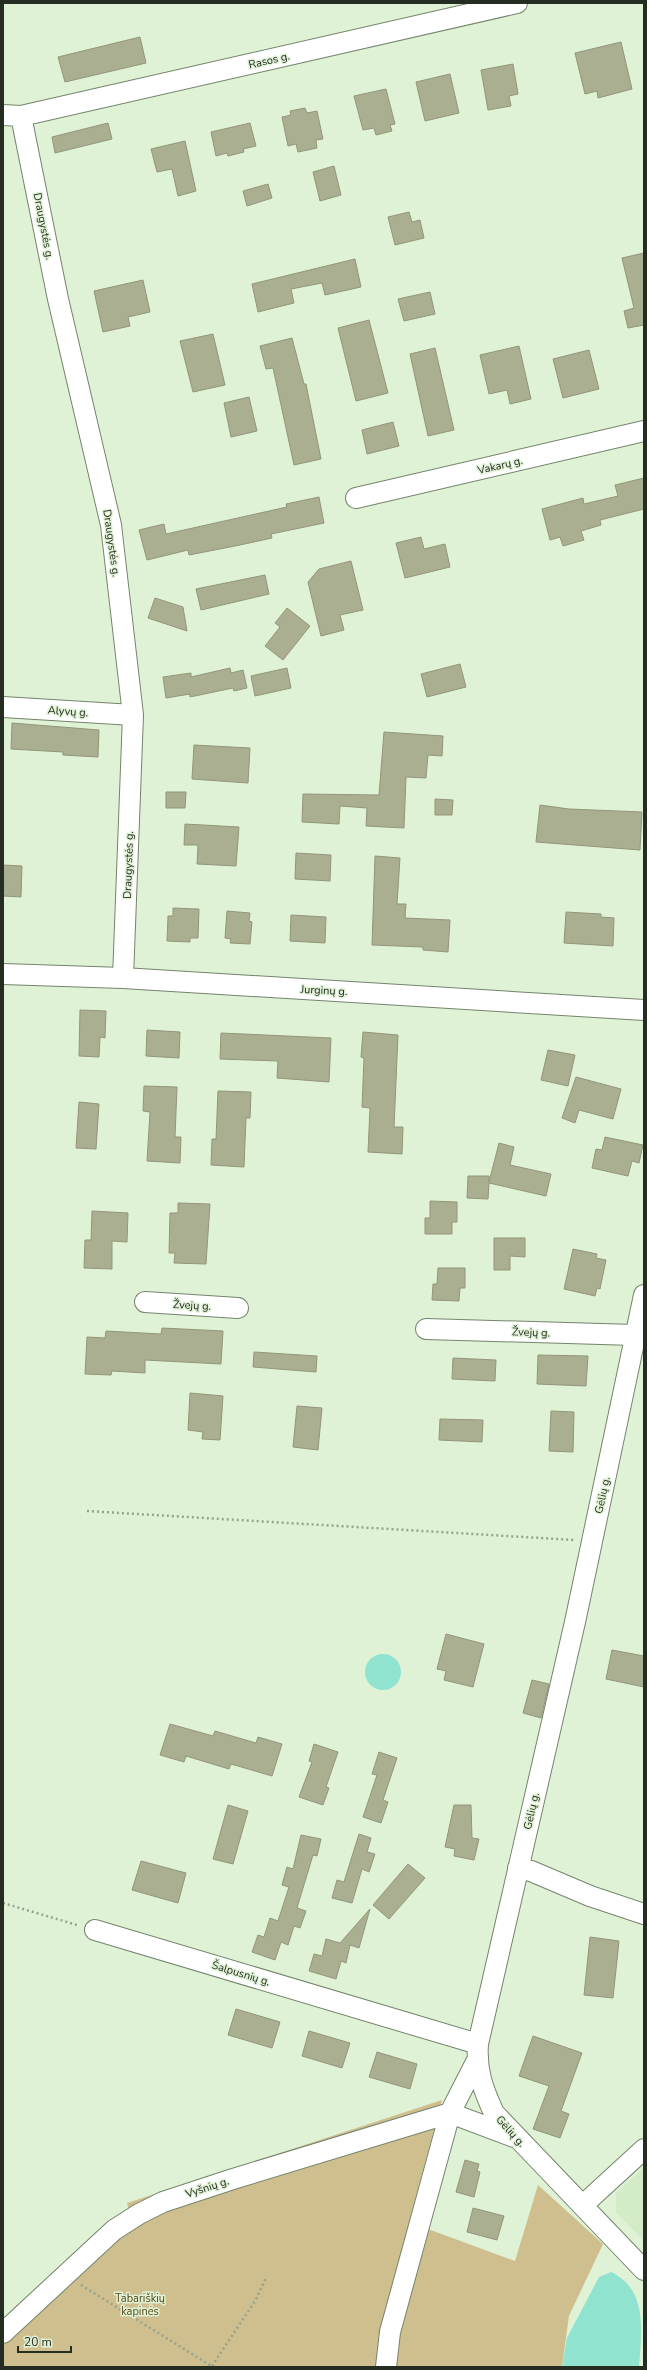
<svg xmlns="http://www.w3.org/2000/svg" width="647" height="2370" viewBox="0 0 647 2370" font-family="'Nunito Sans',sans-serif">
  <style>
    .built { fill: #d4ebc8 }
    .green { fill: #cfbf8f }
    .water { fill: #8fe3cf }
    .building { fill: #abaf91; stroke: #929679 }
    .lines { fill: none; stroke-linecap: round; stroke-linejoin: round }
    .street-casing { stroke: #74846b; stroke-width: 22 }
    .path { stroke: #95a38e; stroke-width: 2.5; stroke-dasharray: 2 3; stroke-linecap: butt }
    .street { stroke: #fff; stroke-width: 20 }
    .labels { text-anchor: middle; stroke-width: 3; stroke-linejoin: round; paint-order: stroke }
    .street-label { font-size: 11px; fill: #252c22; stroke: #e0f2d6 }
    .park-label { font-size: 11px; fill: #574816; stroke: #e0f2d6 }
  </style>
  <rect width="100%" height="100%" fill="#e0f2d6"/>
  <!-- built -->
  <path class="built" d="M 644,2167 L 644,2241 L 616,2212 L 616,2193 Z"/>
  <!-- green -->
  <path class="green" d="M 442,2100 L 409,2222 L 515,2261 L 538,2185 L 603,2244 L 569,2316 L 562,2367 L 3,2367 L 3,2345 L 132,2225 L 127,2203 Z"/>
  <!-- water -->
  <path class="water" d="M365 1672a18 18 0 1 1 36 0a18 18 0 1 1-36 0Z
    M 611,2272 C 647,2289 642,2328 639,2367 L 562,2367 L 567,2338 L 599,2277 Z"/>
  <!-- building -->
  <path class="building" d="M 140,37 L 146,63 L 65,82 L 58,57 Z
    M 621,42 L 632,89 L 598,98 L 597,91 L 585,94 L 575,53 Z
    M 513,64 L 518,94 L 509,96 L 511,106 L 488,110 L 481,70 Z
    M 450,74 L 459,113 L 425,121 L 416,82 Z
    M 386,89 L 395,124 L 390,125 L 392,131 L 376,135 L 374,128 L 363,130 L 354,96 Z
    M 305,108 L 307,113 L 317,111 L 323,139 L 316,140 L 317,148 L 298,152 L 296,144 L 288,146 L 282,117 L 291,115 L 290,111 Z
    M 108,123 L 112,139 L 55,153 L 52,137 Z
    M 250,123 L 256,146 L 243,149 L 244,152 L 228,156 L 227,153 L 216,156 L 211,132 Z
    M 185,141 L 196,191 L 178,196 L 172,169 L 157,172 L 151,149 Z
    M 334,166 L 341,195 L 320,201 L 313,172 Z
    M 268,184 L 272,198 L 247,206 L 243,191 Z
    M 409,212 L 412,222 L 420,220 L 424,238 L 395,245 L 388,217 Z
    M 644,253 L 644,325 L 628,328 L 624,311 L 634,308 L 622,258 Z
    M 355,259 L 361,287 L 325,295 L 322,283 L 291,289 L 294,303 L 258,312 L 252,284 Z
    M 143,280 L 150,312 L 128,317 L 130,326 L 103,332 L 94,291 Z
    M 430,292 L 435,314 L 404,321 L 398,299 Z
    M 369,320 L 388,393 L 356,401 L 338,328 Z
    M 213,334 L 225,385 L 193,392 L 180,341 Z
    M 292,338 L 304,384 L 306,384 L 321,459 L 294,465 L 273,368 L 266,369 L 260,346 Z
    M 519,346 L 531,399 L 510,404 L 507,390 L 489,394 L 480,355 Z
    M 435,348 L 454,430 L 428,436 L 410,354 Z
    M 589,350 L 599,389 L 563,398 L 553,359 Z
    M 249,397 L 257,431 L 231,437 L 224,403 Z
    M 393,422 L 399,446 L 367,454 L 362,430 Z
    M 644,478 L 644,509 L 600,520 L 601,525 L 581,531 L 584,540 L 563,546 L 560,537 L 550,540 L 542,509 L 583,498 L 584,504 L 618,496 L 615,485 Z
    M 319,497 L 324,523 L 271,534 L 272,538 L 240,545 L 189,555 L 188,550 L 147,560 L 139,530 L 164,524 L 166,534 L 287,507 L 286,504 Z
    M 421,537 L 424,549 L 445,544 L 450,567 L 405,578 L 396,543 Z
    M 351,561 L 363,610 L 340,615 L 344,630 L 321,636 L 308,582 L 319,569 Z
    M 265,575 L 269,594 L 201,610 L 196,589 Z
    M 155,598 L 183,607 L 187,631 L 148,618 Z
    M 287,608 L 310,626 L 283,660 L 265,646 L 280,627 L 275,623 Z
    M 460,664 L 466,687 L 427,697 L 421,674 Z
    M 230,668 L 231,673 L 243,670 L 247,688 L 234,691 L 233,688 L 190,697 L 190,694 L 166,698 L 163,677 L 191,673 L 191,677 Z
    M 287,668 L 291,688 L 255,696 L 251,676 Z
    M 12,723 L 99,730 L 98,757 L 63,755 L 63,752 L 11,749 Z
    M 384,732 L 443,736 L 442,756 L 428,755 L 426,778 L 406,777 L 404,828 L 366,826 L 367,808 L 340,806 L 339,824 L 302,822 L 303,794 L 379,795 Z
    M 194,745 L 250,748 L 248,783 L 192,779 Z
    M 166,792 L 186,792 L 185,808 L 166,808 Z
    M 435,799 L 453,800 L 452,815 L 435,815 Z
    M 540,805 L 569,809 L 642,812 L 640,850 L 536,842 Z
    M 185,824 L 239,827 L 236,866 L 197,864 L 198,845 L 184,845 Z
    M 296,853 L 331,855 L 330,881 L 295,879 Z
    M 375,856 L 400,858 L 397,904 L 406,904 L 405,918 L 450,920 L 448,952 L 423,950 L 423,947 L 372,945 Z
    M 3,865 L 22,866 L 21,897 L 3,896 Z
    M 173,908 L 199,909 L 198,938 L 190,938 L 190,942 L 167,941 L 168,916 L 173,916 Z
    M 227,911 L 250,913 L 249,921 L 252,922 L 250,944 L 230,943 L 231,939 L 225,938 Z
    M 566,912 L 601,914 L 601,917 L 614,918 L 613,946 L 564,943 Z
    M 291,915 L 326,917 L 325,943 L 290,941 Z
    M 80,1010 L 106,1011 L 105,1038 L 100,1037 L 99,1057 L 79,1056 Z
    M 147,1030 L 180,1032 L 179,1058 L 146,1056 Z
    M 363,1032 L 398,1035 L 394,1127 L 403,1127 L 402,1154 L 368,1152 L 370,1108 L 362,1107 L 364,1058 L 361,1057 Z
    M 221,1033 L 331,1038 L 329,1082 L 277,1078 L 278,1061 L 220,1059 Z
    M 548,1050 L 575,1055 L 568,1086 L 541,1080 Z
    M 576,1077 L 621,1089 L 613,1119 L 579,1110 L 575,1123 L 562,1118 Z
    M 144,1086 L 177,1087 L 175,1137 L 181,1137 L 180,1163 L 147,1161 L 150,1112 L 143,1111 Z
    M 218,1091 L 251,1092 L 250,1118 L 246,1118 L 244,1167 L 211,1165 L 212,1139 L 216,1139 Z
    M 79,1102 L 99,1104 L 96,1149 L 76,1148 Z
    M 605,1137 L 643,1145 L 639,1163 L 632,1161 L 628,1176 L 592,1168 L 596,1149 L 602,1150 Z
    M 499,1143 L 514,1147 L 510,1165 L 551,1174 L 546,1196 L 489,1183 L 488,1199 L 467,1198 L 468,1176 L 489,1176 L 489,1182 Z
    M 430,1201 L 457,1202 L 457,1222 L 452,1222 L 452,1234 L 425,1234 L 425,1218 L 430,1218 Z
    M 178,1203 L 210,1204 L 206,1264 L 174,1263 L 175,1253 L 169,1253 L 170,1213 L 178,1213 Z
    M 92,1211 L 128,1213 L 127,1242 L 112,1241 L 112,1269 L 84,1268 L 85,1240 L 91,1240 Z
    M 494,1238 L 525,1238 L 525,1257 L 510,1256 L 510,1270 L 494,1270 Z
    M 573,1249 L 597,1254 L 596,1258 L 606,1260 L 600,1289 L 597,1288 L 595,1296 L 564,1289 Z
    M 438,1268 L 465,1268 L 465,1288 L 460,1288 L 459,1301 L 432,1300 L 433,1284 L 437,1284 Z
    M 162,1328 L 223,1331 L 221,1364 L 145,1360 L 145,1373 L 112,1371 L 111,1375 L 85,1374 L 87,1337 L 105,1338 L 106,1331 L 161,1334 Z
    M 254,1352 L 317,1356 L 316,1372 L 253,1367 Z
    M 538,1355 L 588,1356 L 586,1386 L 537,1384 Z
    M 453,1358 L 496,1360 L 495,1381 L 452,1379 Z
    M 190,1393 L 223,1396 L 220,1440 L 202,1439 L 203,1432 L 188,1430 Z
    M 297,1406 L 322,1408 L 318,1450 L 293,1447 Z
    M 551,1411 L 574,1412 L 573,1452 L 549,1451 Z
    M 440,1419 L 483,1420 L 482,1442 L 439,1440 Z
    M 446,1634 L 484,1644 L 473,1687 L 444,1680 L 446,1671 L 437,1669 Z
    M 612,1650 L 644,1656 L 644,1687 L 606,1679 Z
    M 532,1680 L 549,1684 L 541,1718 L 523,1713 Z
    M 170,1724 L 213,1736 L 215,1731 L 256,1743 L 258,1737 L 282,1744 L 272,1776 L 231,1764 L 229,1769 L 186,1756 L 184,1762 L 160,1755 Z
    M 314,1744 L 338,1752 L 326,1787 L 329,1788 L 323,1805 L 299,1797 L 312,1762 L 309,1761 Z
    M 379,1752 L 397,1758 L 383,1800 L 388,1802 L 381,1823 L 363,1817 L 377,1775 L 372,1774 Z
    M 228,1805 L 248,1811 L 233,1864 L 213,1859 Z
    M 454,1805 L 471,1805 L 472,1838 L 479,1839 L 474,1860 L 454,1856 L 455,1849 L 445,1847 Z
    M 359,1834 L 371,1838 L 367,1852 L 375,1854 L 369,1872 L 362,1869 L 352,1903 L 332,1898 L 337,1880 L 344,1882 Z
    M 301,1835 L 321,1839 L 317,1856 L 313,1855 L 297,1908 L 306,1911 L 300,1928 L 294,1926 L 288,1945 L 281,1942 L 275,1960 L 252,1952 L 258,1935 L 264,1937 L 270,1918 L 278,1921 L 289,1887 L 282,1885 L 287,1867 L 293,1869 Z
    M 141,1861 L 186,1873 L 178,1903 L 132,1890 Z
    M 408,1864 L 425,1878 L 389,1919 L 373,1905 Z
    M 370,1909 L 359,1948 L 350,1945 L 346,1963 L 341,1961 L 336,1979 L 309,1971 L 314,1954 L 322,1956 L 326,1939 L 340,1943 Z
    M 590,1937 L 619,1941 L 613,1998 L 584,1995 Z
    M 236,2009 L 280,2022 L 272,2048 L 228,2035 Z
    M 309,2031 L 350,2043 L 342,2068 L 302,2056 Z
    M 533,2036 L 582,2053 L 561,2111 L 569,2114 L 560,2138 L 533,2129 L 549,2086 L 519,2076 Z
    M 377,2052 L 417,2064 L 410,2089 L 369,2077 Z
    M 465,2160 L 479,2164 L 477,2171 L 480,2172 L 474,2197 L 456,2192 Z
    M 473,2208 L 504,2216 L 497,2240 L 467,2232 Z"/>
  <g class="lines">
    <!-- street casing -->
    <g class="street-casing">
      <path id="street" d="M 3,115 L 21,116 L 517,3
        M 21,116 L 58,299 L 111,525 L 133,715 L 123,978
        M 356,498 L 644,431
        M 3,707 L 133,715
        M 3,974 L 123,978 L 644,1010
        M 644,1295 L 575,1622 L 478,2044 C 476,2071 483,2089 494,2113 L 644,2270
        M 145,1302 L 238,1308
        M 426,1329 L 635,1335
        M 518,1868 L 531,1871 L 590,1896 L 644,1914
        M 95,1930 L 478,2044
        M 583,2205 L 644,2149
        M 3,2333 L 114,2230 L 139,2214 L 163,2202 L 233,2179 L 450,2113 L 514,2137
        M 386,2367 L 390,2332 L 450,2113 L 476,2062"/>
    </g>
    <!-- path -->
    <path class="path" d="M 87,1511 L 574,1540
      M 3,1903 L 77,1925
      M 81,2285 L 213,2367
      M 212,2366 L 255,2301 L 266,2278"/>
    <!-- street -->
    <use href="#street" class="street"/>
  </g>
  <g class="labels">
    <!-- street labels -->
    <g class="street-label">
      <text transform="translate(269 60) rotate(-13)" y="4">Rasos g.</text>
      <text transform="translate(44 226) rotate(79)" y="4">Draugystės g.</text>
      <text transform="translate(500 465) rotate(-13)" y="4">Vakarų g.</text>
      <text transform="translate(112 543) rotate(82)" y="4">Draugystės g.</text>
      <text transform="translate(68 711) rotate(4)" y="4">Alyvų g.</text>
      <text transform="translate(128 865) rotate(-88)" y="4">Draugystės g.</text>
      <text transform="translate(324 990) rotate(3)" y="4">Jurginų g.</text>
      <text transform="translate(192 1305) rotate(3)" y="4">Žvejų g.</text>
      <text transform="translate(531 1332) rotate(2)" y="4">Žvejų g.</text>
      <text transform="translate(602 1495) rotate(-78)" y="4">Gėlių g.</text>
      <text transform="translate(531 1811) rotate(-77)" y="4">Gėlių g.</text>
      <text transform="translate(241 1973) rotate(17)" y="4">Šalpusnių g.</text>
      <text transform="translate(511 2131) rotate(48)" y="4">Gėlių g.</text>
      <text transform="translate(207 2187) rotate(-18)" y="4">Vyšnių g.</text>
    </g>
    <!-- park labels -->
    <g class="park-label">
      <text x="140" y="2302">Tabariškių<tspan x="140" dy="13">kapinės</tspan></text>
    </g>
  </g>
  <!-- border -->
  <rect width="647" height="2370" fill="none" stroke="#252c22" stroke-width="8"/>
  <!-- scale -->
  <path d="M18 2346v6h53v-6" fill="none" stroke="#252c22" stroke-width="2"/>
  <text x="24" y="2346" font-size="12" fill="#252c22" stroke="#e0f2d6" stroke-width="3" paint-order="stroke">20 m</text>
</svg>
